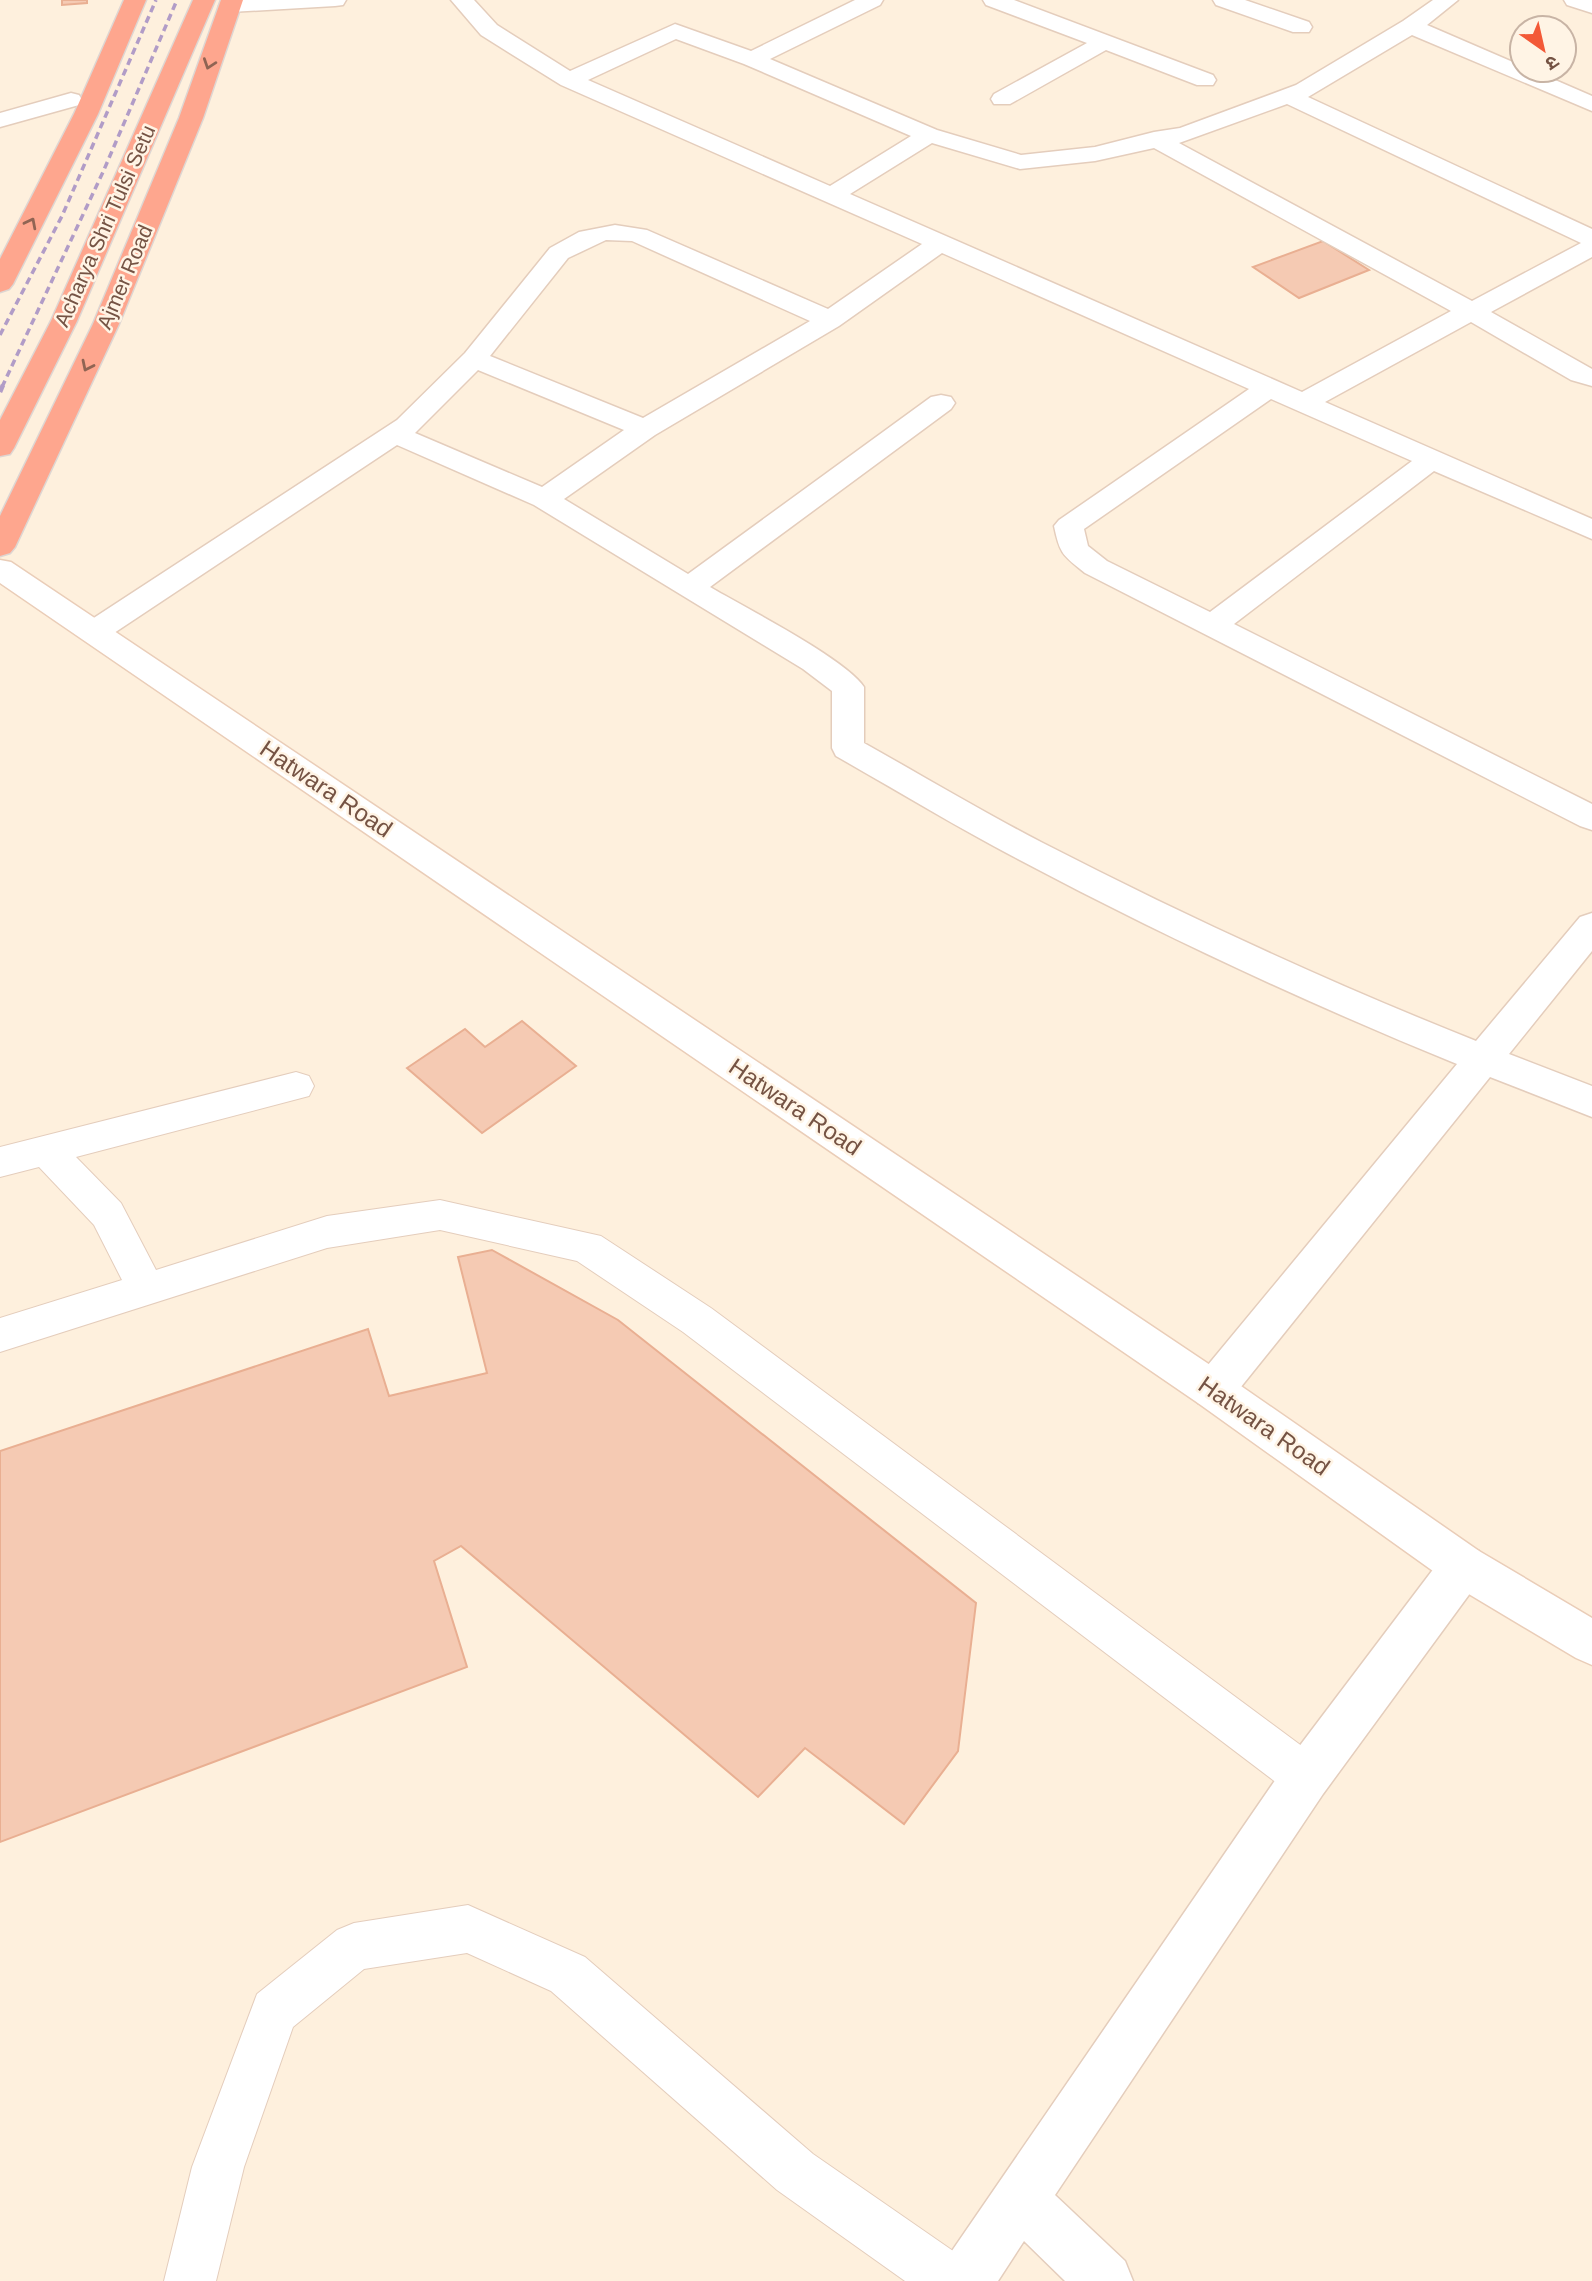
<svg xmlns="http://www.w3.org/2000/svg" width="1592" height="2281" viewBox="0 0 1592 2281" font-family="Arial,'Noto Sans Devanagari',sans-serif">
  <style>
    .building { fill: #f5cab3; stroke: #e9af92; stroke-width: 2 }
    .lines { fill: none; stroke-linecap: round; stroke-linejoin: round }
    .lane-casing { stroke: #e4cdbc; stroke-width: 2 }
    .street-casing { stroke: #e4cdbc; stroke-width: 3 }
    .secondary-casing { stroke: #eacdb8; stroke-width: 3 }
    .highway-casing { stroke: #ded6d2; stroke-width: 3 }
    .lane { fill: #fff; fill-rule: evenodd }
    .street { fill: #fff; fill-rule: evenodd }
    .secondary { fill: #fff; fill-rule: evenodd }
    .highway { fill: #fea68e; fill-rule: evenodd }
    .rail-far1 { stroke: #b19cc7; stroke-width: 3.5; stroke-dasharray: 7 4.5; stroke-linecap: butt }
    .rail { stroke: #b19cc7; stroke-width: 4.5; stroke-dasharray: 9 5; stroke-linecap: butt }
    .oneway { stroke: #906453 }
    .labels { text-anchor: middle; stroke-width: 5; stroke-linejoin: round; paint-order: stroke }
    .far-street-label { font-size: 21px; fill: #755344; stroke: #fff4e5 }
    .street-label { font-size: 24px; fill: #755344; stroke: #fff4e5 }
  </style>
  <rect width="100%" height="100%" fill="#fef0dd"/>
  <!-- building -->
  <path class="building" d="M 62,0 L 87,0 L 87,3 L 62,5 Z
    M 1323,241 L 1369,270 L 1299,298 L 1253,267 Z
    M 522,1021 L 576,1066 L 482,1133 L 407,1068 L 465,1029 L 485,1047 Z
    M 492,1250 L 618,1320 L 976,1603 L 958,1751 L 904,1824 L 805,1748 L 758,1797 L 461,1546 L 434,1561 L 467,1667 L 0,1842 L 0,1451 L 368,1329 L 389,1396 L 487,1373 L 458,1257 Z"/>
  <g class="lines">
    <!-- lane casing -->
    <g class="lane-casing">
      <path id="lane" d="M 296,1072 L 309,1076 L 314,1086 L 309,1096 L 76,1157 L 121,1203 L 156,1270 L 327,1216 L 440,1200 L 601,1236 L 711,1308 L 1322,1761 L 1329,1777 L 1322,1793 L 1306,1799 L 1290,1793 L 683,1332 L 577,1261 L 440,1230 L 327,1248 L 0,1352 L 0,1318 L 122,1280 L 94,1225 L 39,1167 L 0,1177 L 0,1147 Z
        M 468,1905 L 585,1957 L 813,2154 L 969,2262 L 976,2281 L 905,2281 L 777,2190 L 551,1991 L 467,1953 L 364,1969 L 293,2027 L 244,2167 L 216,2281 L 164,2281 L 192,2167 L 257,1994 L 337,1930 L 354,1923 Z"/>
    </g>
    <!-- street casing -->
    <g class="street-casing">
      <path id="street" d="M 228,0 L 346,0 L 343,5 L 335,6 L 230,12 L 222,11 L 219,6 Z
        M 451,0 L 474,0 L 497,25 L 570,71 L 675,24 L 751,51 L 855,0 L 883,0 L 880,5 L 770,59 L 937,130 L 1021,155 L 1095,147 L 1154,132 L 1180,128 L 1296,85 L 1403,21 L 1433,0 L 1458,0 L 1427,25 L 1522,66 L 1522,70 L 1532,70 L 1592,96 L 1592,111 L 1412,35 L 1308,97 L 1592,229 L 1592,257 L 1491,312 L 1592,369 L 1592,386 L 1571,380 L 1471,322 L 1325,402 L 1592,519 L 1592,539 L 1434,471 L 1234,624 L 1592,804 L 1592,830 L 1580,826 L 1085,573 C 1063,555 1060,555 1054,526 L 1059,520 L 1249,389 L 942,253 L 839,326 L 655,435 L 564,499 L 688,574 L 931,397 L 941,395 L 951,397 L 955,403 L 951,409 L 710,587 C 744,607 846,659 864,687 L 864,743 C 923,776 981,811 1041,842 C 1183,915 1328,982 1476,1041 L 1580,917 L 1592,913 L 1592,951 L 1509,1054 L 1592,1086 L 1592,1117 L 1490,1077 L 1228,1403 L 1213,1408 L 1198,1403 L 1192,1390 L 1198,1377 L 1457,1064 C 1307,1003 1159,934 1016,858 C 955,826 896,790 836,756 L 832,748 L 832,691 L 803,669 L 534,505 L 397,445 L 105,639 L 94,642 L 83,639 L 79,632 L 83,625 L 397,420 L 465,353 L 550,248 L 579,232 L 615,225 L 647,230 L 828,309 L 922,244 L 561,85 L 481,35 ZM 676,39 L 744,64 L 911,136 L 830,186 L 588,80 ZM 1287,104 L 1581,243 L 1472,301 L 1179,143 ZM 932,143 L 1020,169 L 1095,161 L 1154,148 L 1451,311 L 1302,392 L 850,194 ZM 606,240 L 632,241 L 810,321 L 643,418 L 490,356 L 568,258 ZM 478,370 L 624,430 L 542,487 L 415,433 ZM 1271,399 L 1412,461 L 1210,612 L 1107,561 L 1088,546 L 1084,529 Z
        M 983,0 L 1014,0 L 1213,75 L 1216,80 L 1213,85 L 1197,85 L 1106,50 L 1010,104 L 994,104 L 991,99 L 994,94 L 1087,43 L 986,5 Z
        M 1213,0 L 1245,0 L 1309,22 L 1312,27 L 1309,32 L 1293,32 L 1216,5 Z
        M 1564,0 L 1592,0 L 1592,13 L 1567,5 Z
        M 71,93 L 79,95 L 82,100 L 79,105 L 0,127 L 0,113 Z
        M 1463,1545 L 1479,1551 L 1485,1566 L 1479,1581 L 1323,1794 L 1055,2195 L 1125,2261 L 1133,2281 L 1065,2281 L 1024,2241 L 998,2281 L 937,2281 L 945,2261 L 1289,1760 L 1447,1551 Z"/>
    </g>
    <!-- secondary casing -->
    <g class="secondary-casing">
      <path id="secondary" d="M 0,560 L 11,562 L 1228,1377 L 1479,1551 L 1592,1618 L 1592,1665 L 1576,1658 L 1447,1581 L 1198,1403 L 0,583 Z"/>
    </g>
    <!-- highway casing -->
    <g class="highway-casing">
      <path id="highway" d="M 124,0 L 146,0 L 98,114 L 13,284 L 9,289 L 0,292 L 0,259 L 74,114 Z
        M 193,0 L 215,0 L 77,321 L 14,448 L 10,454 L 0,456 L 0,420 L 51,321 Z
        M 221,0 L 243,0 L 203,118 L 119,324 L 15,547 L 10,553 L 0,556 L 0,516 L 93,324 L 179,118 Z"/>
    </g>
    <!-- lane -->
    <use href="#lane" class="lane"/>
    <!-- street -->
    <use href="#street" class="street"/>
    <!-- secondary -->
    <use href="#secondary" class="secondary"/>
    <!-- highway -->
    <use href="#highway" class="highway"/>
    <!-- rail-far1 -->
    <path class="rail-far1" d="M 0,335 L 62,216 L 156,0
      M 2,387 L 103,172 L 177,0"/>
    <!-- rail -->
    <path class="rail" d="M 0,392 L 3,385"/>
  </g>
  <!-- one-way arrows -->
  <defs><path id="oneway-chevron" d="M-2-3.5L2.5 0L-2 3.5" fill="none" stroke-width="1.6" stroke-linecap="round" stroke-linejoin="round" transform="scale(1.75)"/></defs>
  <g class="oneway">
    <use href="#oneway-chevron" transform="translate(209 64) rotate(109)"/>
    <use href="#oneway-chevron" transform="translate(31 223) rotate(-63)"/>
    <use href="#oneway-chevron" transform="translate(87 366) rotate(116)"/>
  </g>
  <g class="labels">
    <!-- far-street labels -->
    <g class="far-street-label">
      <text transform="translate(105 226) rotate(-66)" y="7">Acharya Shri Tulsi Setu</text>
      <text transform="translate(125 277) rotate(-67)" y="7">Ajmer Road</text>
    </g>
    <!-- street labels -->
    <g class="street-label">
      <text transform="translate(326 789) rotate(34)" y="8">Hatwara Road</text>
      <text transform="translate(795 1107) rotate(34)" y="8">Hatwara Road</text>
      <text transform="translate(1264 1426) rotate(35)" y="8">Hatwara Road</text>
    </g>
  </g>
  <!-- north arrow -->
  <g transform="translate(1543 49) rotate(146)"><circle r="33" fill="#fff4e5" stroke="#c8b4a5" stroke-width="2"/>
  <path d="M0-5L12 26L0 18L-12 26Z" fill="#f35937"/>
  <text y="-10" font-size="19" font-weight="bold" text-anchor="middle" fill="#755344">उ</text>
  </g>
</svg>
